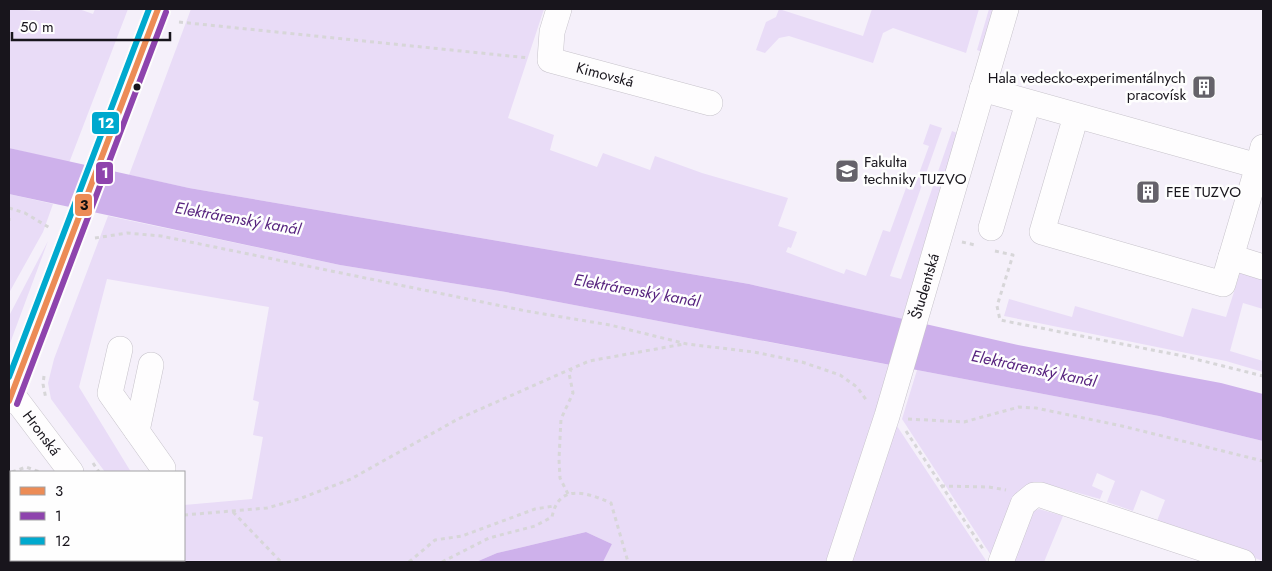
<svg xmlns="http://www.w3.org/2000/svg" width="1272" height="571" viewBox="0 0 1272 571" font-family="Jost,sans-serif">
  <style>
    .green { fill: #e9dcf7 }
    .water { fill: #ceb1eb }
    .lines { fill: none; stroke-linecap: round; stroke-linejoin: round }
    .minor-casing { stroke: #c7c3cb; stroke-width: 26 }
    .path { stroke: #d7d6d8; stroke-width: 3; stroke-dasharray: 4 4; stroke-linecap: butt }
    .minor { stroke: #fefdfe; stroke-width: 25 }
    .bus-1-casing { stroke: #fefefe; stroke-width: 10 }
    .bus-2-casing { stroke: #fefefe; stroke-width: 10 }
    .bus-3-casing { stroke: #fefefe; stroke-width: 10 }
    .bus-1 { stroke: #ec8c56; stroke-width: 6 }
    .bus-2 { stroke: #8e44ad; stroke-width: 6 }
    .bus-3 { stroke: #00a9ce; stroke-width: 6 }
    .bus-dot { fill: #18151c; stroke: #fefefe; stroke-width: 2 }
    .labels { text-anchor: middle; stroke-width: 5; stroke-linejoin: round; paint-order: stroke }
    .street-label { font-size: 15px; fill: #18151c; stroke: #fefefe }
    .poi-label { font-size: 15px; fill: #18151c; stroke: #fefefe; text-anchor: start }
    .water-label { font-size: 16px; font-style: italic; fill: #58247f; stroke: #fefefe }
    .line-badge { stroke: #fefefe; stroke-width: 2 }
    .badge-label { font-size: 14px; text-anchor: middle; font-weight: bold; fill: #fff }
    .pale-badge-label { font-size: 14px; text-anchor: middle; font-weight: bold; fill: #111 }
  </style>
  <rect width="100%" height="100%" fill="#f5f0fa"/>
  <!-- green -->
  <path class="green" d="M 9,9 L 40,11 L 41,9 L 79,9 L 93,14 L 95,9 L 128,9 L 69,163 L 9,148 Z
    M 191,9 L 544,9 L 508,118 L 554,135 L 550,150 L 597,167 L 603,153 L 650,170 L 655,156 L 702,173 L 788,198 L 778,226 L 797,232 L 791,248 L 788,247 L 786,252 L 844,274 L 846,269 L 866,276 L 883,230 L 890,232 L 906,188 L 913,190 L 929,146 L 923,144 L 930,124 L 942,128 L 890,276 L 901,279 L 952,131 L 957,133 L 902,319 L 749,284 L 189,188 L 129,175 Z
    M 779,9 L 863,36 L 872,9 L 979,9 L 966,53 L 893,28 L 883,33 L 873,63 L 789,36 L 779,38 L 765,53 L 756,50 L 766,22 L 776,17 Z
    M 989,9 L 995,9 L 982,52 L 977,50 Z
    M 9,194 L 53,204 L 43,232 L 9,293 Z
    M 108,216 L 340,265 L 506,292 L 890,365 L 874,420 L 827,562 L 603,562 L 612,544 L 586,532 L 497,553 L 476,562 L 162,562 L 160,560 L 184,560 L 184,505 L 252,499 L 263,437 L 253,435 L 259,402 L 253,400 L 269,307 L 107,279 L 79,387 L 131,472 L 105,472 L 51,399 L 48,383 L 54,359 Z
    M 48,241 L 9,346 L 9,316 Z
    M 1240,273 L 1263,280 L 1263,309 L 1243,303 L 1230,351 L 1263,361 L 1263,372 L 1226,361 L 1004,316 L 1009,299 L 1072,317 L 1075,306 L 1183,337 L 1192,308 L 1226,317 Z
    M 917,370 L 1159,416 L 1263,441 L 1263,561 L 1157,521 L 1165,500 L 1141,490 L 1133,511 L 1107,502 L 1115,481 L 1097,473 L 1092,486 L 1103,491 L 1100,499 L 1050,485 L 994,560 L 902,419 Z
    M 895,423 L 987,562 L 851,562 Z
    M 11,482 L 11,560 L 98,560 L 100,562 L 9,562 L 9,487 Z
    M 1039,509 L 1063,516 L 1044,562 L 1010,562 L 1034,511 Z"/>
  <!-- water -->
  <path class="water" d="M 9,148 L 189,188 L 749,284 L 1018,345 L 1221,383 L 1263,394 L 1263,441 L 1159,416 L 1033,392 L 506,292 L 340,265 L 9,194 Z
    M 586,532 L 612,544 L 603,562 L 476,562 L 497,553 Z"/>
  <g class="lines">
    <!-- minor casing -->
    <g class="minor-casing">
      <g id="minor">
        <path id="s1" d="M 559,9 L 552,32 L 550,60 L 710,103"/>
        <path d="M 982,89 L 1258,166 L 1263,147"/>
        <path d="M 1076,116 L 1042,232 L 1223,284 L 1258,166"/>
        <path d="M 991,228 L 1028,103"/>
        <path d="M 1231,257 L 1263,267"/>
        <path d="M 120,349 L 110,393 L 163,468 L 163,472"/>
        <path id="s2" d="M 12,394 L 71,472"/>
        <path d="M 9,401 L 158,9"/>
        <path d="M 137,431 L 151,365"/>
        <path d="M 136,560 L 137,562"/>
        <path id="s3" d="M 839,562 L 887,416 L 1006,9"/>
        <path d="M 1001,562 L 1023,504 L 1034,495 L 1041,495 L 1243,562"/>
      </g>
    </g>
    <!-- path -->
    <path class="path" d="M 179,22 L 529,58
      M 9,208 L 25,213 L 50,228
      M 9,218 L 9,221
      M 95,238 L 127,233 L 161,236 L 526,311 L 610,325 L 687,344 L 754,352 L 802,362 L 840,375 L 857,387 L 867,401
      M 962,242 L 975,245
      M 995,251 L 1013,255 L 997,306 L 1000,320 L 1183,356 L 1263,376
      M 44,376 L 43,384 L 46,399
      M 908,419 L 964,422 L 1019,407 L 1036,408 L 1122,426 L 1263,461
      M 906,431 L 983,549
      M 93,463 L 99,472
      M 12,472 L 26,467 L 40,472
      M 941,486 L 989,487 L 1006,490
      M 568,494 L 560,478 L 559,459 L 561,419 L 573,393 L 569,373 L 571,370
      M 233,512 L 281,562
      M 184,515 L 267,508 L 299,499 L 351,479 L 458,419 L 589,361 L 684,344
      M 103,560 L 105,562
      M 409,562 L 435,540 L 462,536 L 535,509 L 554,506
      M 442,562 L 489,538 L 535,526 L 552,517 C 559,482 588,493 611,503 L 628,562"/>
    <!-- minor -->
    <use href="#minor" class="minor"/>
    <!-- bus-1 casing -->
    <g class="bus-1-casing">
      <path id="bus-1" d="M 9,401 L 158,9"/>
    </g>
    <!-- bus-2 casing -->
    <g class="bus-2-casing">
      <path id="bus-2" d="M 17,404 L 166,12"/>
    </g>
    <!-- bus-3 casing -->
    <g class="bus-3-casing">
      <path id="bus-3" d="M 9,377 L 149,9"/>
    </g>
    <!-- bus-1 -->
    <use href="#bus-1" class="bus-1"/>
    <!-- bus-2 -->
    <use href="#bus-2" class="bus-2"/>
    <!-- bus-3 -->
    <use href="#bus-3" class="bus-3"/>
  </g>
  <!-- icons -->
  <defs>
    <g id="building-square" transform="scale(1.25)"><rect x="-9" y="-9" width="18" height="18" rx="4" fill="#65626a" stroke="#fefefe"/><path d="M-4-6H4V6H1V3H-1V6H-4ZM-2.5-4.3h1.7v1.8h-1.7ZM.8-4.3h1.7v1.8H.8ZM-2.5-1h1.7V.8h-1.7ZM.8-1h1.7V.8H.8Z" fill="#fff"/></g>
    <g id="university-square" transform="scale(1.25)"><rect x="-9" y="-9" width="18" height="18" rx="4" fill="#65626a" stroke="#fefefe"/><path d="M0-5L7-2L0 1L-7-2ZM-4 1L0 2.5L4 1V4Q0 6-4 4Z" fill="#fff"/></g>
  </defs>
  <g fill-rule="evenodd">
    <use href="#building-square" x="1204" y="87"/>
    <use href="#university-square" x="847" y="171"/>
    <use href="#building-square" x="1148" y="192"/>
  </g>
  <!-- markers -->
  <circle class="bus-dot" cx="137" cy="87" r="4.5"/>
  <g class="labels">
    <!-- street labels -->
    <g class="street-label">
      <text dy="5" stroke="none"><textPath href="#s1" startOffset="109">Kimovská</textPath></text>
      <text dy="5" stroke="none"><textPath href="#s3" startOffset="289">Študentská</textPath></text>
      <text dy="5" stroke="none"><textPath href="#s2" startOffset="49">Hronská</textPath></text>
    </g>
    <!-- poi labels -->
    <g class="poi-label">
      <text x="1186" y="83" text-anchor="end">Hala vedecko-experimentálnych<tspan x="1186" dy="17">pracovísk</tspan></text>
      <text x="864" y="167">Fakulta<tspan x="864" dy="17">techniky TUZVO</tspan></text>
      <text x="1166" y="197">FEE TUZVO</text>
    </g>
    <!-- water labels -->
    <g class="water-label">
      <text transform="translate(238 218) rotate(10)" y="6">Elektrárenský kanál</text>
      <text transform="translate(637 290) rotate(10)" y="6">Elektrárenský kanál</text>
      <text transform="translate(1034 368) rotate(12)" y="6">Elektrárenský kanál</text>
    </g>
  </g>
  <g class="line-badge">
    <rect x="91" y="111" width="29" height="24" rx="5" fill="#00a9ce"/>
    <rect x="95" y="161" width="19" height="24" rx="5" fill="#8e44ad"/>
    <rect x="74" y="193" width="19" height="24" rx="5" fill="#ec8c56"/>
  </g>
  <g class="badge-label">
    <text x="106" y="128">12</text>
    <text x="105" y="178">1</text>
  </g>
  <g class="pale-badge-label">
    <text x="84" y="210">3</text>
  </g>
  <!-- border -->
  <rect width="1272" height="571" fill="none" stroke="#18151c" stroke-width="20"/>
  <!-- legend -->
  <rect x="10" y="471" width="175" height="90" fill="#fefefe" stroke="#a2a1a4"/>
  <rect x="20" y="487" width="25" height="8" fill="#ec8c56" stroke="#a2a1a4"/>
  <text x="55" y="496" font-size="15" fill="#18151c">3</text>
  <rect x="20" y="512" width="25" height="8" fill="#8e44ad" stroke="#a2a1a4"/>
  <text x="55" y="521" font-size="15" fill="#18151c">1</text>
  <rect x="20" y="537" width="25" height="8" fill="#00a9ce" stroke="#a2a1a4"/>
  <text x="55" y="546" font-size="15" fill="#18151c">12</text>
  <!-- scale -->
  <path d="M12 32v8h158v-8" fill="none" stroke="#18151c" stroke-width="2.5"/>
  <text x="20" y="32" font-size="15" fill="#18151c" stroke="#fefefe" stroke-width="4" paint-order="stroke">50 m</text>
</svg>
